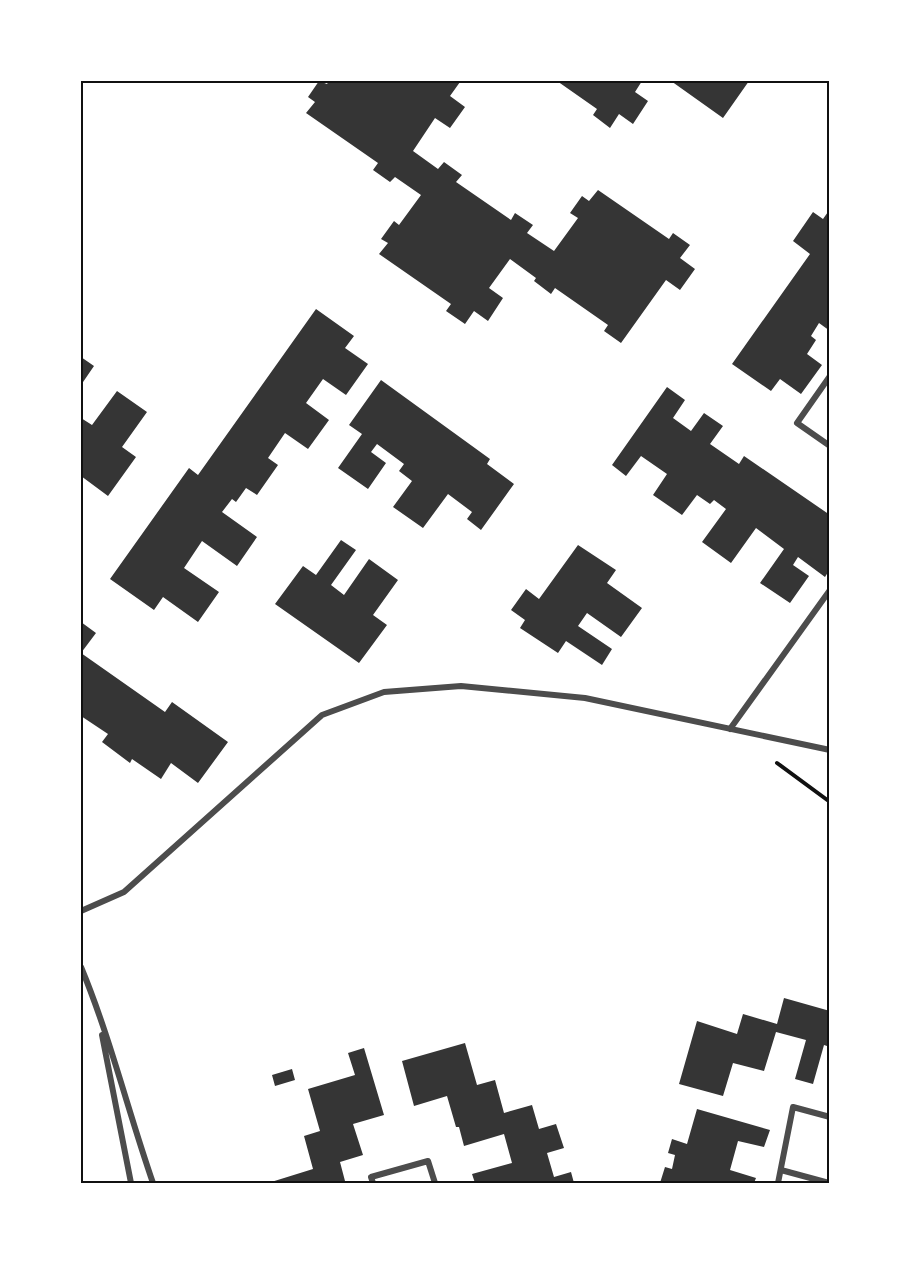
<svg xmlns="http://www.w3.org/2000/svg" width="911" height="1264" viewBox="0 0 911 1264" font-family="Commissioner,sans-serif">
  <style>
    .building { fill: #353535 }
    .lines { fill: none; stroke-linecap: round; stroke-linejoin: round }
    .path { stroke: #111; stroke-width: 4 }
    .minor { stroke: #4c4c4c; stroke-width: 6 }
    .neatline { fill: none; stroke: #111; stroke-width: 2 }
  </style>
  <rect width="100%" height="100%" fill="#fff"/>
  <!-- building -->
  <path class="building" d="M 319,81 L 327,84 L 329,81 L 458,81 L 460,82 L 450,96 L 465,107 L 450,128 L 435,118 L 413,151 L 438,169 L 444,162 L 462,175 L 456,182 L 511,220 L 515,213 L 533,225 L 527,233 L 554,251 L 578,218 L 570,213 L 582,196 L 589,201 L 598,190 L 669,239 L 673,233 L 690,245 L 680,258 L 695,269 L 680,290 L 666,280 L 621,343 L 604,331 L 608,325 L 555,288 L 551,294 L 534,281 L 536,278 L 510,259 L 489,288 L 503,298 L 488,321 L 474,311 L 465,324 L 446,311 L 451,304 L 379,254 L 388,243 L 381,239 L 394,221 L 399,225 L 421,195 L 395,177 L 390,182 L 373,170 L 378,163 L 306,113 L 315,102 L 308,97 Z
    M 557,81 L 642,81 L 635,92 L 648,101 L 633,124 L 619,114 L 610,128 L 593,115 L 597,109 Z
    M 671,81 L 749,81 L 723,118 Z
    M 830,209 L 830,331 L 819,323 L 811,336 L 816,340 L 807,354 L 822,365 L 801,394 L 780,379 L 771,391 L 732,364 L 810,254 L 793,241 L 813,212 L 823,219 Z
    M 316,309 L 354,336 L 345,348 L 368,364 L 346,395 L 323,379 L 306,403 L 329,420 L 308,449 L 285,433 L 268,458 L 278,465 L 257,495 L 246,488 L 236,502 L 232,499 L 222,512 L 257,537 L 237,566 L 202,541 L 184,568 L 219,592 L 198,622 L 163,597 L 154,610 L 110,579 L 189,468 L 198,475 Z
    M 81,357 L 94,366 L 81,385 Z
    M 381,380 L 490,459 L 487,464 L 514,484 L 481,530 L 467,519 L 472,512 L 448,494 L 423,528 L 393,507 L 412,481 L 399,471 L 404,464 L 377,444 L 371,452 L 386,463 L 368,489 L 338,468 L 362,434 L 349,425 Z
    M 667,387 L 685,400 L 673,418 L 691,431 L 704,413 L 723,426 L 710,444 L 739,464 L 744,456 L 830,515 L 830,569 L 825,577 L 798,557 L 793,565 L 809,576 L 790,603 L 760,583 L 784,549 L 756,528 L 731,563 L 702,542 L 726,509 L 714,500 L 710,504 L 697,495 L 682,515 L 653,495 L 667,474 L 641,456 L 626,476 L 612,465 Z
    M 117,391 L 147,412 L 122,447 L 136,457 L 108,496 L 81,476 L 81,418 L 92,425 Z
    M 341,540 L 356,550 L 331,585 L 344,595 L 369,559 L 398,580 L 373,615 L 387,625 L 359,663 L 275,604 L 303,566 L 316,575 Z
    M 578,545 L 616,570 L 607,583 L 642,608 L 621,637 L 587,613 L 578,626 L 612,649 L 602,665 L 566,641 L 558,653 L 520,628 L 525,620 L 511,610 L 526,589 L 539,599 Z
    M 81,622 L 96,633 L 81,653 L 165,712 L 172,702 L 228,742 L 198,783 L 171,763 L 161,779 L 132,759 L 130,763 L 102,742 L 108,734 L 81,716 Z
    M 784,998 L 830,1011 L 830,1047 L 824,1045 L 813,1084 L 795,1079 L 806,1040 L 776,1032 L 764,1071 L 733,1063 L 723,1096 L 679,1084 L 697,1021 L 737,1034 L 743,1014 L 777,1024 Z
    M 465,1043 L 477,1085 L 495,1080 L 504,1113 L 532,1105 L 539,1129 L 556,1124 L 564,1148 L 547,1153 L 554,1177 L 571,1172 L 574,1183 L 475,1183 L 472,1174 L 512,1163 L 504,1134 L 464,1146 L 459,1127 L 456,1127 L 447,1096 L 414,1106 L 402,1061 Z
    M 364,1048 L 384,1115 L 353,1124 L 363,1155 L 340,1162 L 345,1181 L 336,1183 L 268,1183 L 313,1169 L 304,1136 L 320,1131 L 308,1089 L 355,1075 L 348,1053 Z
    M 292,1069 L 295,1080 L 275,1086 L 272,1075 Z
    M 697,1109 L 770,1130 L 764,1147 L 738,1141 L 730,1170 L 756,1178 L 754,1183 L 660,1183 L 665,1167 L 672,1169 L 675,1155 L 668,1153 L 672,1139 L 687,1144 Z"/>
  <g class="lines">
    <!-- path -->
    <path class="path" d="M 777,763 L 830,802"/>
    <!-- minor -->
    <path class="minor" d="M 830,376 L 797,423 L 830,446
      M 730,729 L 830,590
      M 81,911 L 124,892 L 322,715 L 384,692 L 461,686 L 585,698 L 830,750
      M 81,967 C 110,1037 128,1111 153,1183
      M 102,1035 L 131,1183
      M 781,1170 L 829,1183
      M 373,1183 L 371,1177 L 428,1161 L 435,1183
      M 778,1183 L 793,1107 L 830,1117"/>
  </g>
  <!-- border -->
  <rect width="911" height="1264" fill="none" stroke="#ffffff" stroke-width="165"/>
  <rect x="82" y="82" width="746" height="1100" class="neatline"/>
</svg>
